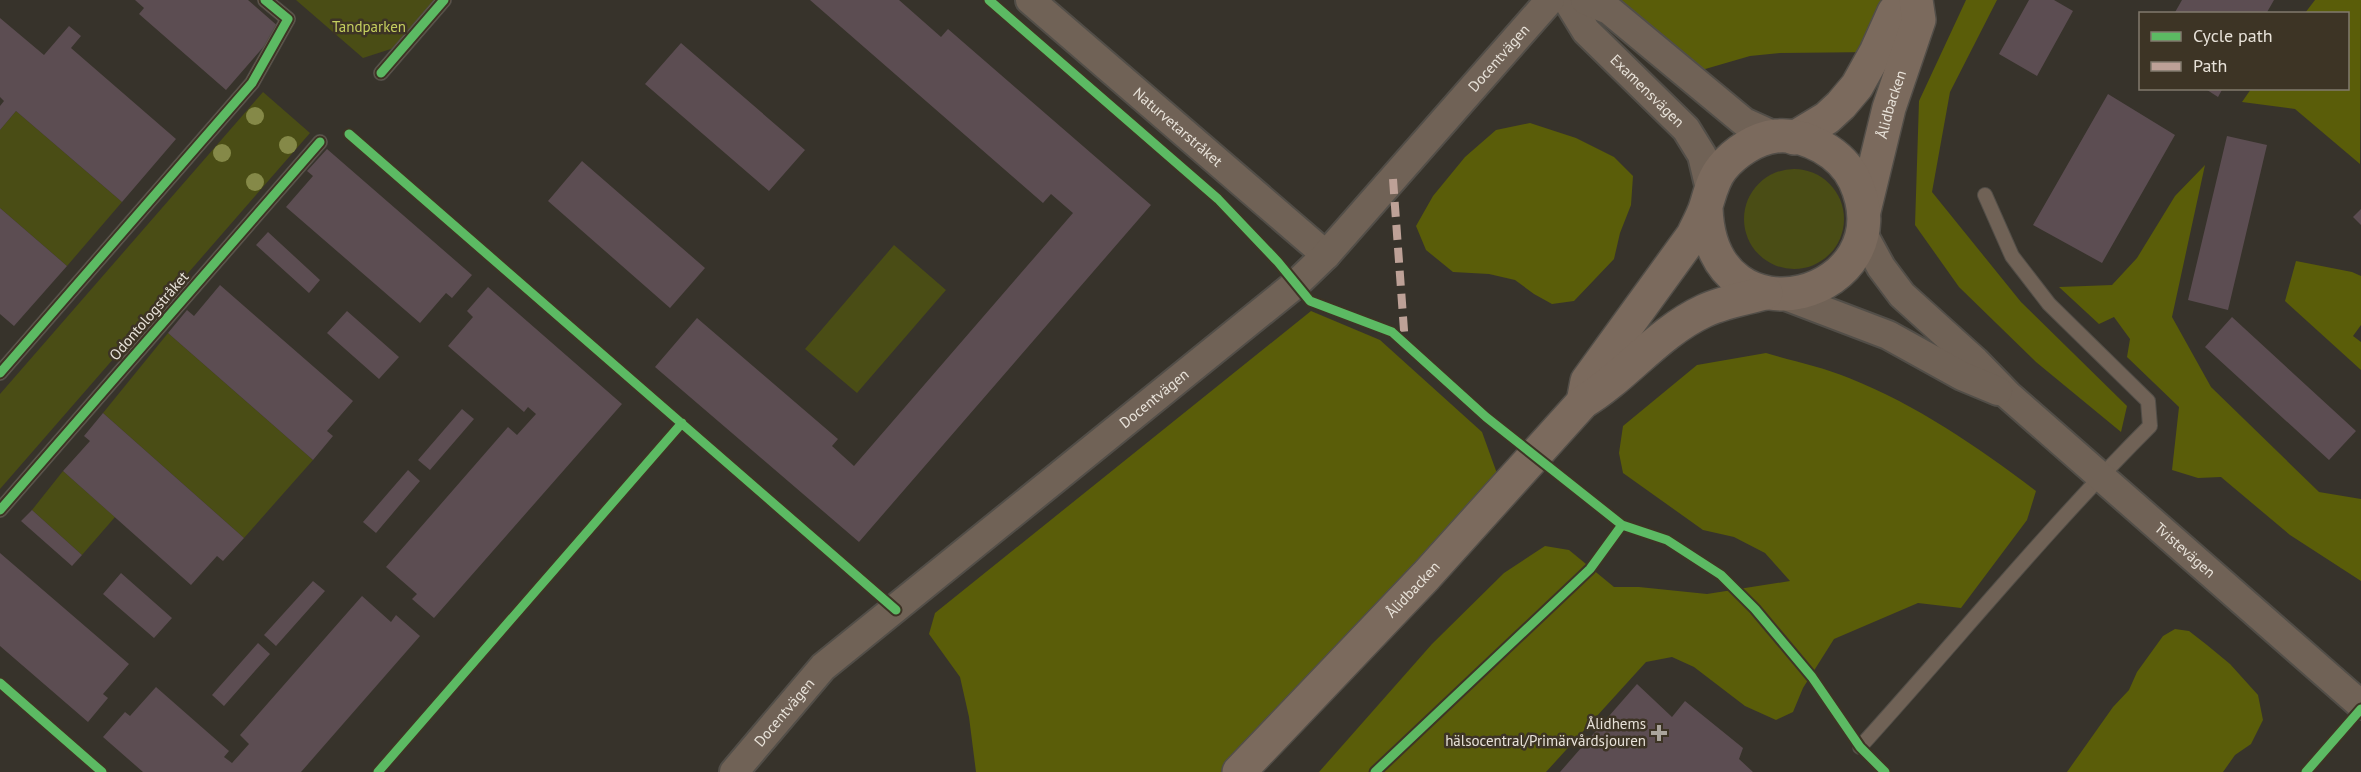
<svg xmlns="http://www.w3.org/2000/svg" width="2361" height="772" viewBox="0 0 2361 772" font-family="'PT Sans',sans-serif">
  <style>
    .green { fill: #4a4d15 }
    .forest { fill: #5a5d09 }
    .building { fill: #5c4d52 }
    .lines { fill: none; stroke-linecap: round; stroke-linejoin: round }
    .service-casing { stroke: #524e48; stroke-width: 16 }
    .minor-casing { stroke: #524e48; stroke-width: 32 }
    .secondary-casing { stroke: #524e48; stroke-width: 36 }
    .service { stroke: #706256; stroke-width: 14 }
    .minor { stroke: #706256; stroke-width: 28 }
    .secondary { stroke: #7b6a5d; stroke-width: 33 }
    .quiet { stroke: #bda197; stroke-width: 8; stroke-dasharray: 15 8; stroke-linecap: butt }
    .cycleway-casing { stroke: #3d3425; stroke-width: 13 }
    .cycleway { stroke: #5cba63; stroke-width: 9 }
    .tree { fill: #858948 }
    .poi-dot { fill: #aaa59c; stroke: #3d3425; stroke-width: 2 }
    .labels { text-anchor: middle; stroke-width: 5; stroke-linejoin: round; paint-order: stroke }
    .park-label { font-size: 15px; fill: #c5cf5f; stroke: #3d3425 }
    .street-label { font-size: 15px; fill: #e8e2d9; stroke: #3d3425 }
    .poi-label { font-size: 15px; fill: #e8e2d9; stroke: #3d3425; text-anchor: end }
  </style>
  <rect width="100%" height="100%" fill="#37332b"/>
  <!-- green -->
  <path class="green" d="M 296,0 L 438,0 L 397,47 L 363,58 Z
    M 263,92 L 310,133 L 0,489 L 0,394 Z
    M 16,111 L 122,202 L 67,266 L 0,208 L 0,130 Z
    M1744 219a50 50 0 1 1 100 0a50 50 0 1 1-100 0Z
    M 894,245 L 946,290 L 857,393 L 805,349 Z
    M 168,333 L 313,460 L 244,538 L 103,413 Z
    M 63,471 L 115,517 L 82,555 L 32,510 Z"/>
  <!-- forest -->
  <path class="forest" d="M 1585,0 L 1910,0 L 1876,52 L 1780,53 L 1750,56 L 1688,74 Z
    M 1966,0 L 1997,0 L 1950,92 L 1932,192 L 2021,302 L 2127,406 L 2121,432 L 2036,362 L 1959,287 L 1915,225 L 1919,101 Z
    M 2315,0 L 2361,0 L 2360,164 L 2295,109 L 2242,102 L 2251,89 L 2348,88 L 2348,14 L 2305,13 Z
    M 1530,123 L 1576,138 L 1614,157 L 1633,176 L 1631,205 L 1620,233 L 1614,259 L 1574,301 L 1552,304 L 1534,294 L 1515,280 L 1489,274 L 1453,272 L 1426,250 L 1416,226 L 1433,196 L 1465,157 L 1496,130 Z
    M 2205,165 L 2172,317 L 2211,387 L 2319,492 L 2361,499 L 2361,581 L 2290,535 L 2221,477 L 2198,478 L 2172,470 L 2179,407 L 2127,357 L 2130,339 L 2114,317 L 2099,324 L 2059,287 L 2112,285 L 2137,258 L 2175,196 Z
    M 2296,261 L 2352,272 L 2361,276 L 2361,325 L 2353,336 L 2361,342 L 2361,370 L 2285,301 Z
    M 1311,311 L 1380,340 L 1482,432 L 1503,490 L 1239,772 L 976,772 L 969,717 L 960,677 L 929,634 L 935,613 Z
    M 1766,353 C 1793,361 1823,367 1849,378 C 1917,405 1978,447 2036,491 L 2027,520 L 1961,608 L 1918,603 L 1834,639 L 1803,688 L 1793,712 L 1776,720 L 1745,706 L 1694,667 L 1672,657 L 1646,662 L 1546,772 L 1319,772 L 1432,644 L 1504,573 L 1545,546 L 1569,550 L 1614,587 L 1639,587 L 1707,594 L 1790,581 L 1765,553 L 1734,537 L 1703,530 L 1623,473 L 1619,453 L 1623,426 L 1697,365 Z
    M 2175,629 L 2189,631 L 2207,645 L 2230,664 L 2258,695 L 2263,720 L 2251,744 L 2235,755 L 2223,772 L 2067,772 L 2113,707 L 2129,690 L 2137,672 L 2163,636 Z"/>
  <!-- building -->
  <path class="building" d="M 135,0 L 248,0 L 280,28 L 226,90 L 139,14 L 144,8 Z
    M 810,0 L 899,0 L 941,37 L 948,29 L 1151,205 L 859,542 L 655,367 L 697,318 L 838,439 L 832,446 L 854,466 L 1073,213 L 1051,194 L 1043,203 Z
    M 2029,0 L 2054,0 L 2073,11 L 2037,76 L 1999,54 Z
    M 2182,0 L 2274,0 L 2266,14 L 2174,14 Z
    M 0,18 L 44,55 L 69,26 L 81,36 L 71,48 L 176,139 L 122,202 L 16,111 L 0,130 L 0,106 L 4,101 L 0,97 Z
    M 681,43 L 805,150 L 769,191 L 645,84 Z
    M 2204,88 L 2223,88 L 2218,97 Z
    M 2108,94 L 2175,135 L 2102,263 L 2033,225 Z
    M 2227,136 L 2267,145 L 2228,310 L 2188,300 Z
    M 327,149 L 472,275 L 452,298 L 446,293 L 420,323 L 286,207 L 313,176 L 307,171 Z
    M 582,161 L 705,268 L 670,308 L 548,201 Z
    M 0,208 L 67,266 L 14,326 L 0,314 Z
    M 2361,209 L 2361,225 L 2353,217 Z
    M 268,232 L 320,280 L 309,293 L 256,245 Z
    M 220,285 L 353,401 L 327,431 L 333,436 L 313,460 L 168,333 L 187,310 L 194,316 Z
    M 488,287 L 622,404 L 434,618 L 412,599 L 417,594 L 386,567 L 508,427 L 517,435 L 536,414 L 528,407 L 524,412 L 448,346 L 473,317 L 467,311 Z
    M 347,311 L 399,357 L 379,379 L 327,333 Z
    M 2232,317 L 2356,431 L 2329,460 L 2205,347 Z
    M 462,409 L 474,419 L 430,470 L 418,460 Z
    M 103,413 L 244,538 L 223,561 L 217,556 L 191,585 L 63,471 L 90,441 L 84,436 Z
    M 408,470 L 420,481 L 376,533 L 363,522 Z
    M 32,510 L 82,555 L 72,566 L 21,521 Z
    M 0,553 L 129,664 L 103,694 L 108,698 L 88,722 L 0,646 Z
    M 121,573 L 172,618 L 154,638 L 103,594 Z
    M 313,581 L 325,591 L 276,646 L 264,635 Z
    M 362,596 L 391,622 L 396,615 L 420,636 L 301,772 L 143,772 L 103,737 L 125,712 L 130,716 L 156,687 L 229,751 L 224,757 L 232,763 L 249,744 L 240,735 Z
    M 258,643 L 270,654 L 224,706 L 212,695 Z
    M 1637,684 L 1672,717 L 1685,701 L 1743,748 L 1739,759 L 1753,772 L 1560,772 Z"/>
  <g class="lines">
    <!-- service casing -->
    <g class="service-casing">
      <path id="service" d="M 381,73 L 444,0
        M 0,373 L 252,83 L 288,19 L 265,0
        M 0,510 L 320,142
        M 1860,747 C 1957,640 2048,528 2150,426 L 2148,401 L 2049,304 L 2012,256 L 1985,195"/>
    </g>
    <!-- minor casing -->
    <g class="minor-casing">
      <g id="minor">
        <path id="s1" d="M 1030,0 L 1326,255"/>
        <path id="s2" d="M 1567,0 L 1586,31 L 1686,129 L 1702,155 L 1710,189"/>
        <path d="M 1585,0 L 1609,10 L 1744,122 L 1775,136"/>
        <path id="s3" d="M 1862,232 L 1881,267 L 1902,295 L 1975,361 L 2008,395 L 2361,705"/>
        <path d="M 1783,295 L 1888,335 L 1962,376 L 1998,391"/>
        <path id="s4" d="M 734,772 L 823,667 L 1297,283 L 1326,255 L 1550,0"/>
      </g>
    </g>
    <!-- secondary casing -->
    <g class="secondary-casing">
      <g id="secondary">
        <path d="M 1794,138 L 1827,118 L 1841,105 L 1857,86 L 1876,52 L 1894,12 L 1910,0"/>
        <path id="s5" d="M 1864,211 L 1889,108 L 1919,20 L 1916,0"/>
        <path d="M 1583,402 L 1587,381 L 1693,235 C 1697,226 1703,216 1706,206 C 1710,193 1713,179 1722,168 C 1734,153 1756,138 1776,136 C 1806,133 1842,153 1855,181 C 1907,296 1711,352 1706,208"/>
        <path id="s6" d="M 1239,772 L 1426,576 L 1583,402 C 1626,376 1657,333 1704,311 C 1723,302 1745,298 1766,293"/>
      </g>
    </g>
    <!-- service -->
    <use href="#service" class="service"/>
    <!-- minor -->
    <use href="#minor" class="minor"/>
    <!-- secondary -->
    <use href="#secondary" class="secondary"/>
    <!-- quiet -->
    <path class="quiet" d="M 1393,179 L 1405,344"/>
    <!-- cycleway casing -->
    <g class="cycleway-casing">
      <path id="cycleway" d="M 989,0 L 1218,199 L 1278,262 L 1310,301 L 1392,332 L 1486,417 L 1622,525 L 1667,540 L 1721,575 L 1755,609 L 1812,677 L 1860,747 L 1885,772
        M 381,73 L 444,0
        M 349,134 L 896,610
        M 0,373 L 252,83 L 288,19 L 265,0
        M 0,510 L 320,142
        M 0,683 L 102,772
        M 378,772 L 682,423
        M 1375,772 L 1590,569 L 1622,525
        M 2306,772 L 2361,709"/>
    </g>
    <!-- cycleway -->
    <use href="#cycleway" class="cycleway"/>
  </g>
  <!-- trees -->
  <g class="tree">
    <circle cx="255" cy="116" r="9"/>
    <circle cx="288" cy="145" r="9"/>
    <circle cx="222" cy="153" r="9"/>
    <circle cx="255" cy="182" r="9"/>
  </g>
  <!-- markers -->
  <path class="poi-dot" d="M1656 724h6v6h6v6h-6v6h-6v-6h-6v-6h6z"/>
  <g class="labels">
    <!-- park labels -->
    <g class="park-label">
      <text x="369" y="32">Tandparken</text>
    </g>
    <!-- street labels -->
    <g class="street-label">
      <text dy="5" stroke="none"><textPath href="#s4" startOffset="1050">Docentvägen</textPath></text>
      <text dy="5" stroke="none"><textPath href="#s2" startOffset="122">Examensvägen</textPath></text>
      <text dy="5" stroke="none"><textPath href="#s5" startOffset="110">Ålidbacken</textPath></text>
      <text dy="5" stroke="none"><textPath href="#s1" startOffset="195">Naturvetarstråket</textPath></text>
      <text transform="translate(149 316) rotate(-49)" y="5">Odontologstråket</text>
      <text dy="5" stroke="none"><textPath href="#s4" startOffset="564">Docentvägen</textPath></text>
      <text dy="5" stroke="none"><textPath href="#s3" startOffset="456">Tvistevägen</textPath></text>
      <text dy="5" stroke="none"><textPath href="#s6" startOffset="252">Ålidbacken</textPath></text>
      <text dy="5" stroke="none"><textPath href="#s4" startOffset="78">Docentvägen</textPath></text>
    </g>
    <!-- poi labels -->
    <g class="poi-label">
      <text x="1646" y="729">Ålidhems<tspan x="1646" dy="17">hälsocentral/Primärvårdsjouren</tspan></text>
    </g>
  </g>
  <!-- legend -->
  <rect x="2139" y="12" width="210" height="78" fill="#3d3425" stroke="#817a6d" stroke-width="1.5"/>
  <rect x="2151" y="32" width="30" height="9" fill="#5cba63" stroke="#817a6d" stroke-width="1.5"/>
  <text x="2193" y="42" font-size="18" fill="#e8e2d9">Cycle path</text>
  <rect x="2151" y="62" width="30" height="9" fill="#bda197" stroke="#817a6d" stroke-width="1.5"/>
  <text x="2193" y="72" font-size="18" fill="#e8e2d9">Path</text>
</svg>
